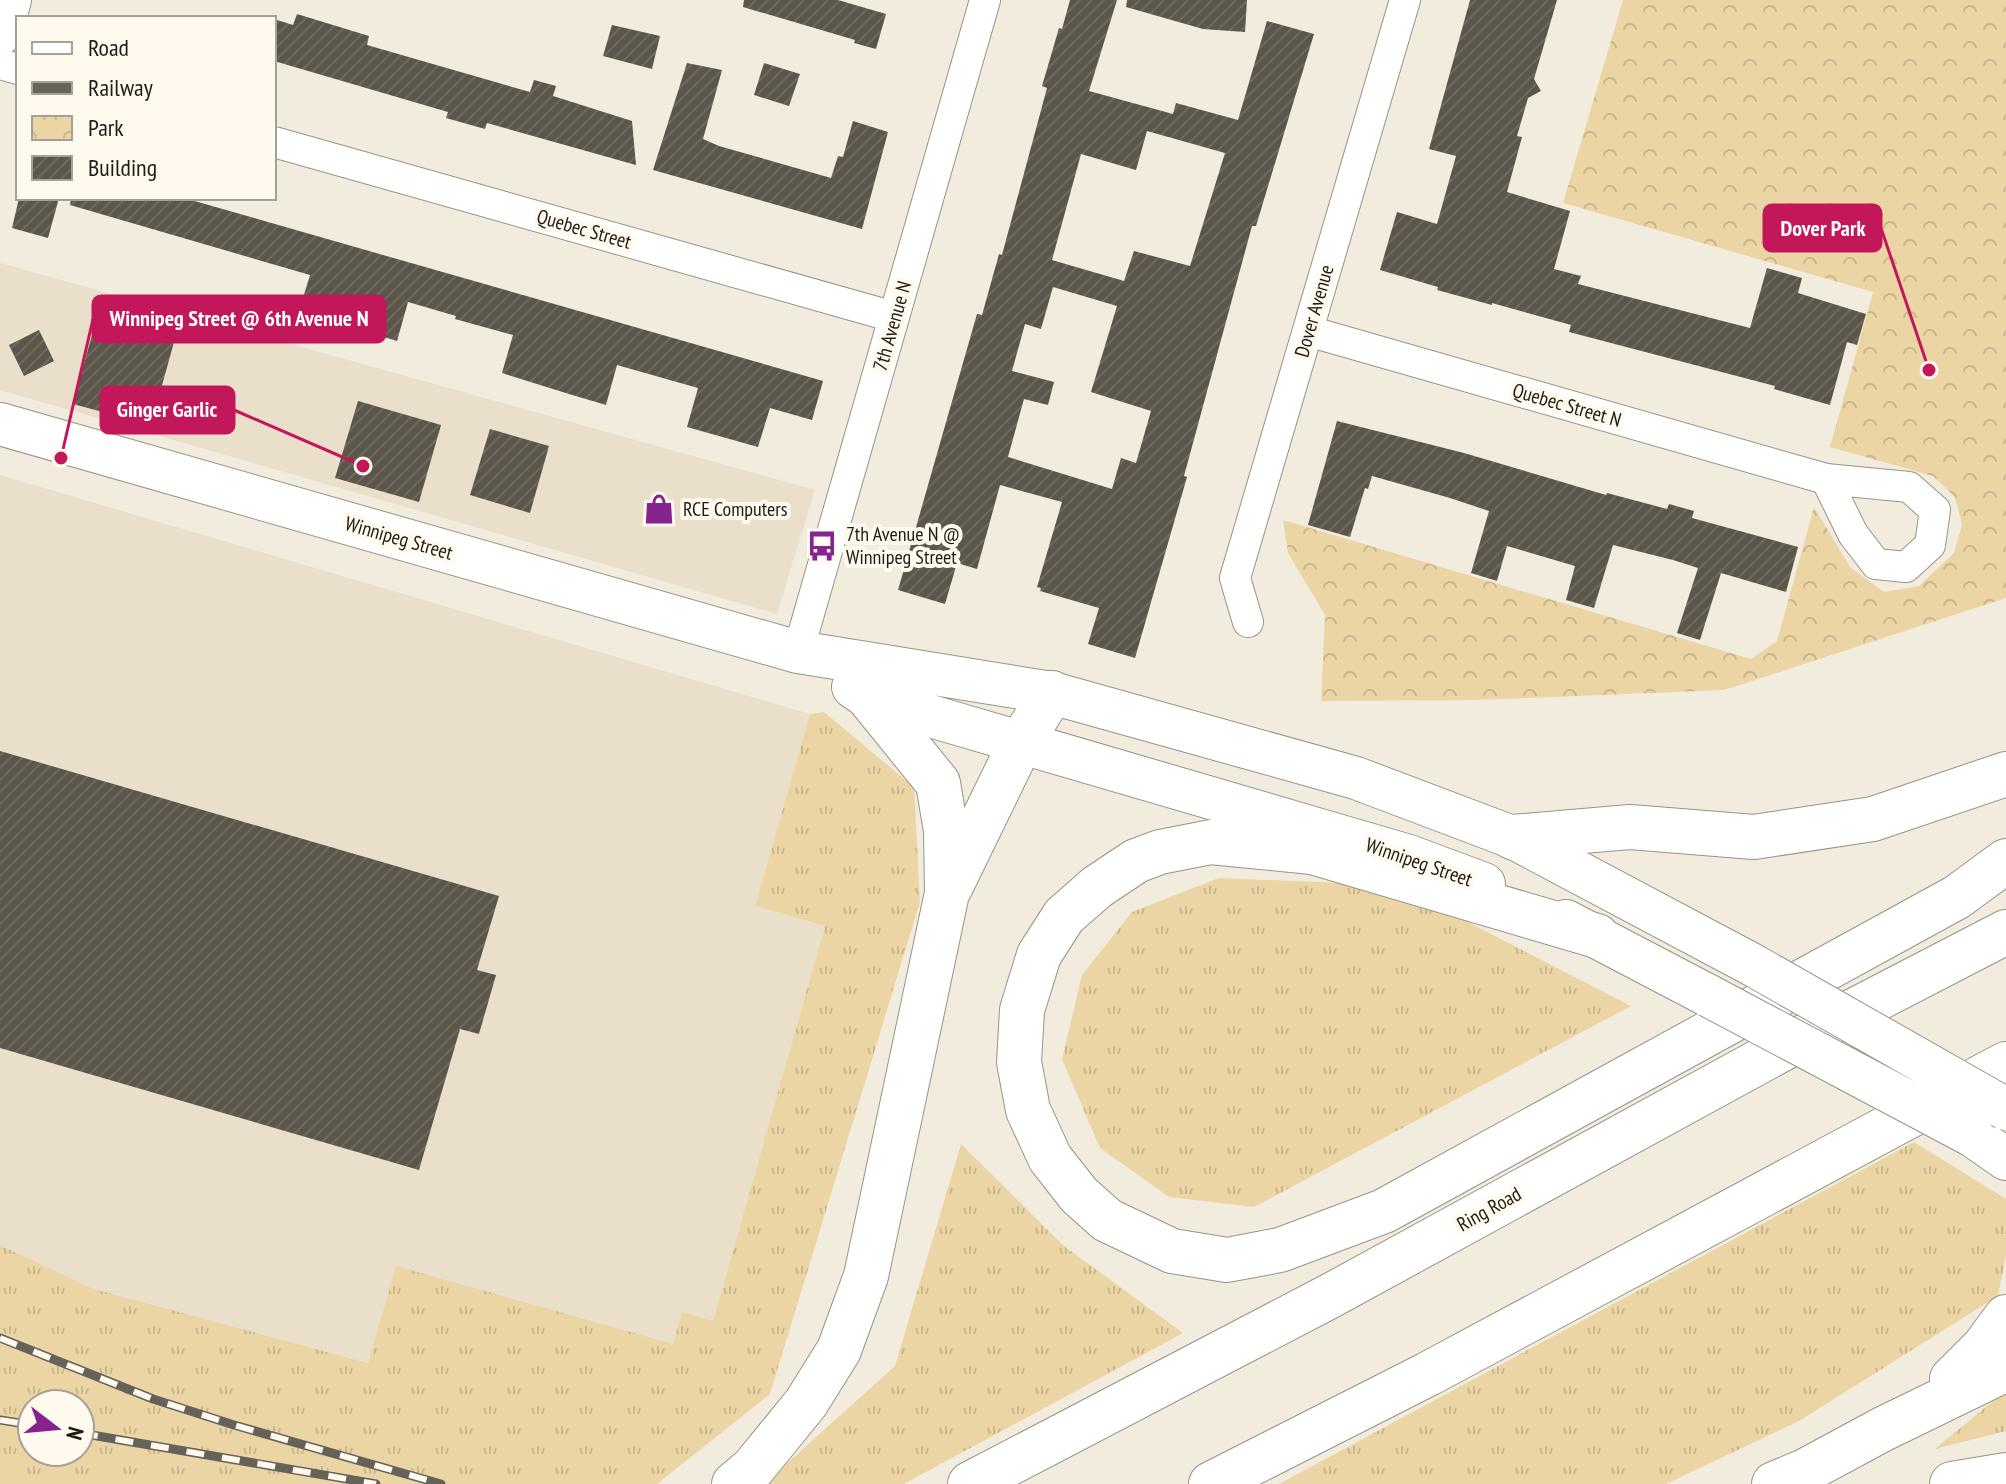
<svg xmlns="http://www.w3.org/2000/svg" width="2006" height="1484" viewBox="0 0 2006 1484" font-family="'PT Sans Narrow',sans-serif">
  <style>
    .built { fill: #e9dfca }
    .grass { fill: url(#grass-tufts); fill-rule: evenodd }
    .park { fill: url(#park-crowns) }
    .building { fill: url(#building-hatch); fill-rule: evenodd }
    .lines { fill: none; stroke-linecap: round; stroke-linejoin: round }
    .street-casing { stroke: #999387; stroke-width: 32 }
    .secondary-casing { stroke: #999387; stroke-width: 44 }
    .highway-casing { stroke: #999387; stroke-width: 46 }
    .street { stroke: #fff; stroke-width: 30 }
    .secondary { stroke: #fff; stroke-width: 42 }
    .highway { stroke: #fff; stroke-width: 44 }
    .rail-casing { stroke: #65625a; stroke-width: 9 }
    .rail { stroke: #fff9ee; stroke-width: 6; stroke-dasharray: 18; stroke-linecap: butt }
    .secondary-bridge-casing { stroke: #999387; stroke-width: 44; stroke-linecap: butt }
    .secondary-bridge { stroke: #fff; stroke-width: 42 }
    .labels { text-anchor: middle; stroke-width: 8; stroke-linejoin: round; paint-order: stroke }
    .street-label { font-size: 20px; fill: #1e1c17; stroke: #fff9ee }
    .poi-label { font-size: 20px; fill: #1e1c17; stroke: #fff9ee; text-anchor: start }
    .leader { fill: none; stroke: #c2185b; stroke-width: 3 }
    .callout-dot { fill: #c2185b; stroke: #fff9ee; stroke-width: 3 }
    .callout { fill: #c2185b; stroke: #c2185b; stroke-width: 3 }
    .callout-label { font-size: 22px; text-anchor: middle; font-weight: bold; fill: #fff }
  </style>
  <defs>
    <pattern id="grass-tufts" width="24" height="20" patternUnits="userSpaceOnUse" patternTransform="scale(2)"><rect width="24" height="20" fill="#ecd5a5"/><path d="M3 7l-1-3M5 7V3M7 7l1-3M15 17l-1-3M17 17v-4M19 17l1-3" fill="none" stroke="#cab68d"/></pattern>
    <pattern id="park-crowns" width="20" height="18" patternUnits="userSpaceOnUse" patternTransform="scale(2)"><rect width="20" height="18" fill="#ecd5a5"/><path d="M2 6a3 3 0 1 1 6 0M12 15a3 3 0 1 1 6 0" fill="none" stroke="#cab68d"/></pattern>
    <pattern id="building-hatch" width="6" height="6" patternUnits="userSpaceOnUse" patternTransform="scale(2)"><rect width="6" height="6" fill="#5b554a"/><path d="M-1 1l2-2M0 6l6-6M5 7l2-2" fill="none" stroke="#6e6960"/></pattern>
  </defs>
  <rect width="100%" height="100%" fill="#f2ecde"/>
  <!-- built -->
  <path class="built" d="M 0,263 L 815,490 L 777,614 L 0,390 Z
    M 0,475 L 810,714 L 755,906 L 825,926 L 713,1321 L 674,1345 L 397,1267 L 368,1363 L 94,1289 L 0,1245 Z"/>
  <!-- grass -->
  <path class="grass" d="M 824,712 L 914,787 L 920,902 L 770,1394 L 657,1484 L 0,1484 L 0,1245 L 94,1289 L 368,1363 L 396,1266 L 673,1344 L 682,1312 L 713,1321 L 825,926 L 755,906 L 810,714 ZM 32,1404 L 80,1404 L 80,1452 L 32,1452 Z
    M 1219,878 L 1343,883 L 1458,917 L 1631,1006 L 1254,1207 L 1169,1197 L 1100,1148 L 1062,1059 L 1082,975 L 1132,912 Z
    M 1914,1142 L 2006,1199 L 2006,1255 L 1998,1296 L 1799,1421 L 1666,1484 L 1279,1484 Z
    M 961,1144 L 1064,1246 L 1183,1333 L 904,1484 L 764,1484 L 895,1366 Z
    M 2006,1390 L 2006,1431 L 1935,1449 Z"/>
  <!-- park -->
  <path class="park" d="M 1623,0 L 2006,0 L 2006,598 L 1724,690 L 1479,700 L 1321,701 L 1325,615 L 1288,553 L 1283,520 L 1751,659 L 1777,641 L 1814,507 L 1850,567 L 1884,592 L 1919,586 L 1954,553 L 1962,525 L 1955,497 L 1933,476 L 1830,447 L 1873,292 L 1563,203 Z"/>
  <!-- building -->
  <path class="building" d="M 744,0 L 838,0 L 886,14 L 876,49 L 854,43 L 855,40 L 743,7 Z
    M 1070,0 L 1117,0 L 1089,91 L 1173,114 L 1176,103 L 1238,120 L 1267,21 L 1314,34 L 1256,226 L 1252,226 L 1184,476 L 1187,477 L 1135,658 L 1088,644 L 1099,608 L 1040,591 L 1041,588 L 1037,587 L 1062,502 L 1000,485 L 977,569 L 957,563 L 945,604 L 898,590 L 977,314 L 982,315 L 999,254 L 1002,255 L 1047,88 L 1042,86 L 1059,28 L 1062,29 ZM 1147,131 L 1225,153 L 1190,266 L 1134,251 L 1124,281 L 1052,260 L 1081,154 L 1136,170 ZM 1053,287 L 1117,306 L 1091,392 L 1151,411 L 1136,463 L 1121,458 L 1112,489 L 1008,457 L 1024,399 L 1048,405 L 1054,382 L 1012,371 L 1025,324 L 1041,329 Z
    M 1127,0 L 1247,0 L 1245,32 L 1203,29 L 1126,7 Z
    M 1470,0 L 1557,0 L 1534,79 L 1541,91 L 1528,98 L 1517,136 L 1522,137 L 1507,192 L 1570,211 L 1554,269 L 1581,276 L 1578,284 L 1750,328 L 1767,268 L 1802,278 L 1798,293 L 1866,314 L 1857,345 L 1847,342 L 1830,405 L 1774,389 L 1775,386 L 1569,332 L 1571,325 L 1492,303 L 1492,305 L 1437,290 L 1438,287 L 1380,270 L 1397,212 L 1437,224 L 1456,156 L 1429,149 Z
    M 297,14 L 369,36 L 367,45 L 530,92 L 534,80 L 556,86 L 553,96 L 632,121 L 636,165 L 487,123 L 485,129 L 446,118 L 448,112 L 274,61 L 274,19 L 293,25 Z
    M 612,25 L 660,36 L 652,69 L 603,56 Z
    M 687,63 L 722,70 L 703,139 L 719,146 L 831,178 L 838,156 L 843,157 L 853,121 L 888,132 L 862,229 L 653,170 Z
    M 764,63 L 800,74 L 789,106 L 754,95 Z
    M 19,198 L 59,198 L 48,238 L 12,228 Z
    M 71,198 L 184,198 L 823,381 L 812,420 L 770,408 L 758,447 L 687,427 L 698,388 L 617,365 L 606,405 L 569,394 L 502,373 L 513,335 L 455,319 L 456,316 L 408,302 L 397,341 L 299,311 L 310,275 L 70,205 Z
    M 101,302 L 179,324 L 151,425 L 73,404 Z
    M 39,330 L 54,361 L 24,376 L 9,345 Z
    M 358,401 L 441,425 L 419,502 L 335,478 Z
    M 1337,421 L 1464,453 L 1606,495 L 1607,493 L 1667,509 L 1669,504 L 1694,511 L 1692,518 L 1798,547 L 1786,592 L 1721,573 L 1700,640 L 1677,633 L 1698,568 L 1673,560 L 1613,545 L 1594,608 L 1566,600 L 1575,566 L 1507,546 L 1497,581 L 1471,573 L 1489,511 L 1450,498 L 1372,476 L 1368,489 L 1365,488 L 1350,537 L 1308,525 Z
    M 490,429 L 549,446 L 530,513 L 470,495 Z
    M 0,751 L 499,896 L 477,970 L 496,975 L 479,1034 L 460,1029 L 419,1170 L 0,1048 Z"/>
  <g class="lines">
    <!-- street casing -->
    <g class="street-casing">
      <path id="street" d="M 0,64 L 18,69
        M 274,142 L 894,317
        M 1308,331 L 1826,479 L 1909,487 L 1935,510 L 1930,545 L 1906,567 L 1876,564 L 1853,534 L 1826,479
        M 1248,622 L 1235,578 L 1405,0
        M 798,652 L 985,0"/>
    </g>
    <!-- secondary casing -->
    <g class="secondary-casing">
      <path id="secondary" d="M 0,34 L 10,0
        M 0,424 L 798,652 L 1052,693 L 1356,778 L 1512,837 L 1751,964
        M 853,687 L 869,698 L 1409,856 L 1484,884
        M 1566,921 L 1709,996
        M 1973,1136 L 2006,1159"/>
    </g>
    <!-- highway casing -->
    <g class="highway-casing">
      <path id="highway" d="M 1512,837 L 1630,827 L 1754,837 L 1873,819 L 2006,774
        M 950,888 L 1021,742 L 1052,693
        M 1597,936 L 1312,852 L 1211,842 L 1160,852 L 1136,861 L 1097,887 L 1064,916 L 1039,955 L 1022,1010 L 1019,1062 L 1028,1110 L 1050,1158 L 1079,1195 L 1107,1220 L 1172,1251 L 1227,1260 L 1280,1250 L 1384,1211 L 1957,897 L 2006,861
        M 1952,1379 L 1984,1347 L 2006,1317
        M 734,1484 L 753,1468 L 806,1403 L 839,1350 L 866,1276 L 947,893 L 946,831 L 938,783 L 869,698
        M 970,1484 L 1330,1296 L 1815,1031 L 2006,932
        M 1211,1484 L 1428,1374 L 2006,1064
        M 1774,1484 L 1805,1471 L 1883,1429 L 1996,1374 L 2006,1362
        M 1952,1484 L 2006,1475"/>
    </g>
    <!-- street -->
    <use href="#street" class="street"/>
    <!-- secondary -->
    <use href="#secondary" class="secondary"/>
    <!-- highway -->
    <use href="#highway" class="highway"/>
    <!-- rail casing -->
    <g class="rail-casing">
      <path id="rail" d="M 0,1338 L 153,1399 L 234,1425 L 441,1484
        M 0,1420 L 32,1425
        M 80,1433 L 376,1484"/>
    </g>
    <!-- rail -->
    <use href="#rail" class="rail"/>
    <!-- secondary-bridge casing -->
    <g class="secondary-bridge-casing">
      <path id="secondary-bridge" d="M 1751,964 L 2006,1109
        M 1709,996 L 1973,1136"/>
    </g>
    <!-- secondary-bridge -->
    <use href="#secondary-bridge" class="secondary-bridge"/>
  </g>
  <!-- icons -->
  <defs>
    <g id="shop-bare" transform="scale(2.4)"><path d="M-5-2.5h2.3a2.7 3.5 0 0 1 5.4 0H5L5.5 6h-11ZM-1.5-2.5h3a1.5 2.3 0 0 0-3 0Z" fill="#86238c" stroke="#fff9ee" stroke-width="2.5" paint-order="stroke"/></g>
    <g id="bus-bare" transform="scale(2.4)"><path d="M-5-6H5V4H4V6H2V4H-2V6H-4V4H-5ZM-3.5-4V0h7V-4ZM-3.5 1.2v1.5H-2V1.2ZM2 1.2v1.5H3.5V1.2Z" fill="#86238c" stroke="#fff9ee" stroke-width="2.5" paint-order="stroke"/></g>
  </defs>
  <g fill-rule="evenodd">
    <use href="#shop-bare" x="659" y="509"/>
    <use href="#bus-bare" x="822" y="546"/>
  </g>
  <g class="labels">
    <!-- street labels -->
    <g class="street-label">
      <text transform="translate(584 229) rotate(16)" y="7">Quebec Street</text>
      <text transform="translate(1314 311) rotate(-74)" y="7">Dover Avenue</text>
      <text transform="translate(892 326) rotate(-74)" y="7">7th Avenue N</text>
      <text transform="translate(1567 405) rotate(16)" y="7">Quebec Street N</text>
      <text transform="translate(399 538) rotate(16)" y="7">Winnipeg Street</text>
      <text transform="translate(1419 862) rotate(19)" y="7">Winnipeg Street</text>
      <text transform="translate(1489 1209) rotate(-29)" y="7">Ring Road</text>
    </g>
    <!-- poi labels -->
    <g class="poi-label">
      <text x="683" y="516">RCE Computers</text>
      <text x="846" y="541">7th Avenue N @<tspan x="846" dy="23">Winnipeg Street</tspan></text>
    </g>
  </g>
  <!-- callouts -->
  <path class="leader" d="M1929 370L1881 228M61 458L93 319M363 466L234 410"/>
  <g class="callout-dot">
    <circle cx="1929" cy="370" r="8"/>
    <circle cx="61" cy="458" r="8"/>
    <circle cx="363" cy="466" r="8"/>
  </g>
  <g class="callout">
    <rect x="1764" y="205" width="117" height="46" rx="8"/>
    <rect x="93" y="296" width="292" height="46" rx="8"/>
    <rect x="101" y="387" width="133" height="46" rx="8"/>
  </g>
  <g class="callout-label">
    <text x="1823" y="236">Dover Park</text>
    <text x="239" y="326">Winnipeg Street @ 6th Avenue N</text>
    <text x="167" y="417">Ginger Garlic</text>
  </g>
  <!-- legend -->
  <rect x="16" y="16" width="260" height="184" fill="#fff9ee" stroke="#a5a198" stroke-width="2"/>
  <rect x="32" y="42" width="40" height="12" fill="#ffffff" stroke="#a5a198" stroke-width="2"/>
  <text x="88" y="56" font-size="24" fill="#1e1c17">Road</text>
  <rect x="32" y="82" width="40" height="12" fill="#65625a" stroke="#a5a198" stroke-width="2"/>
  <text x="88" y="96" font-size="24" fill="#1e1c17">Railway</text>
  <rect x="32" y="116" width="40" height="24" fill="url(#park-crowns)" stroke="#a5a198" stroke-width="2"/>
  <text x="88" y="136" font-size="24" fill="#1e1c17">Park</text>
  <rect x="32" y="156" width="40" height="24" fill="url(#building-hatch)" stroke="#a5a198" stroke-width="2"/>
  <text x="88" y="176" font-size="24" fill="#1e1c17">Building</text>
  <!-- north arrow -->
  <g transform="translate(56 1428) rotate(106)"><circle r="38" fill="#fff9ee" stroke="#a5a198" stroke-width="2"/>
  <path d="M0-6L14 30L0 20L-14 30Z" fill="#86238c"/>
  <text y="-12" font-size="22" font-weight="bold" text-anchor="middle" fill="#1e1c17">N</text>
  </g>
</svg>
